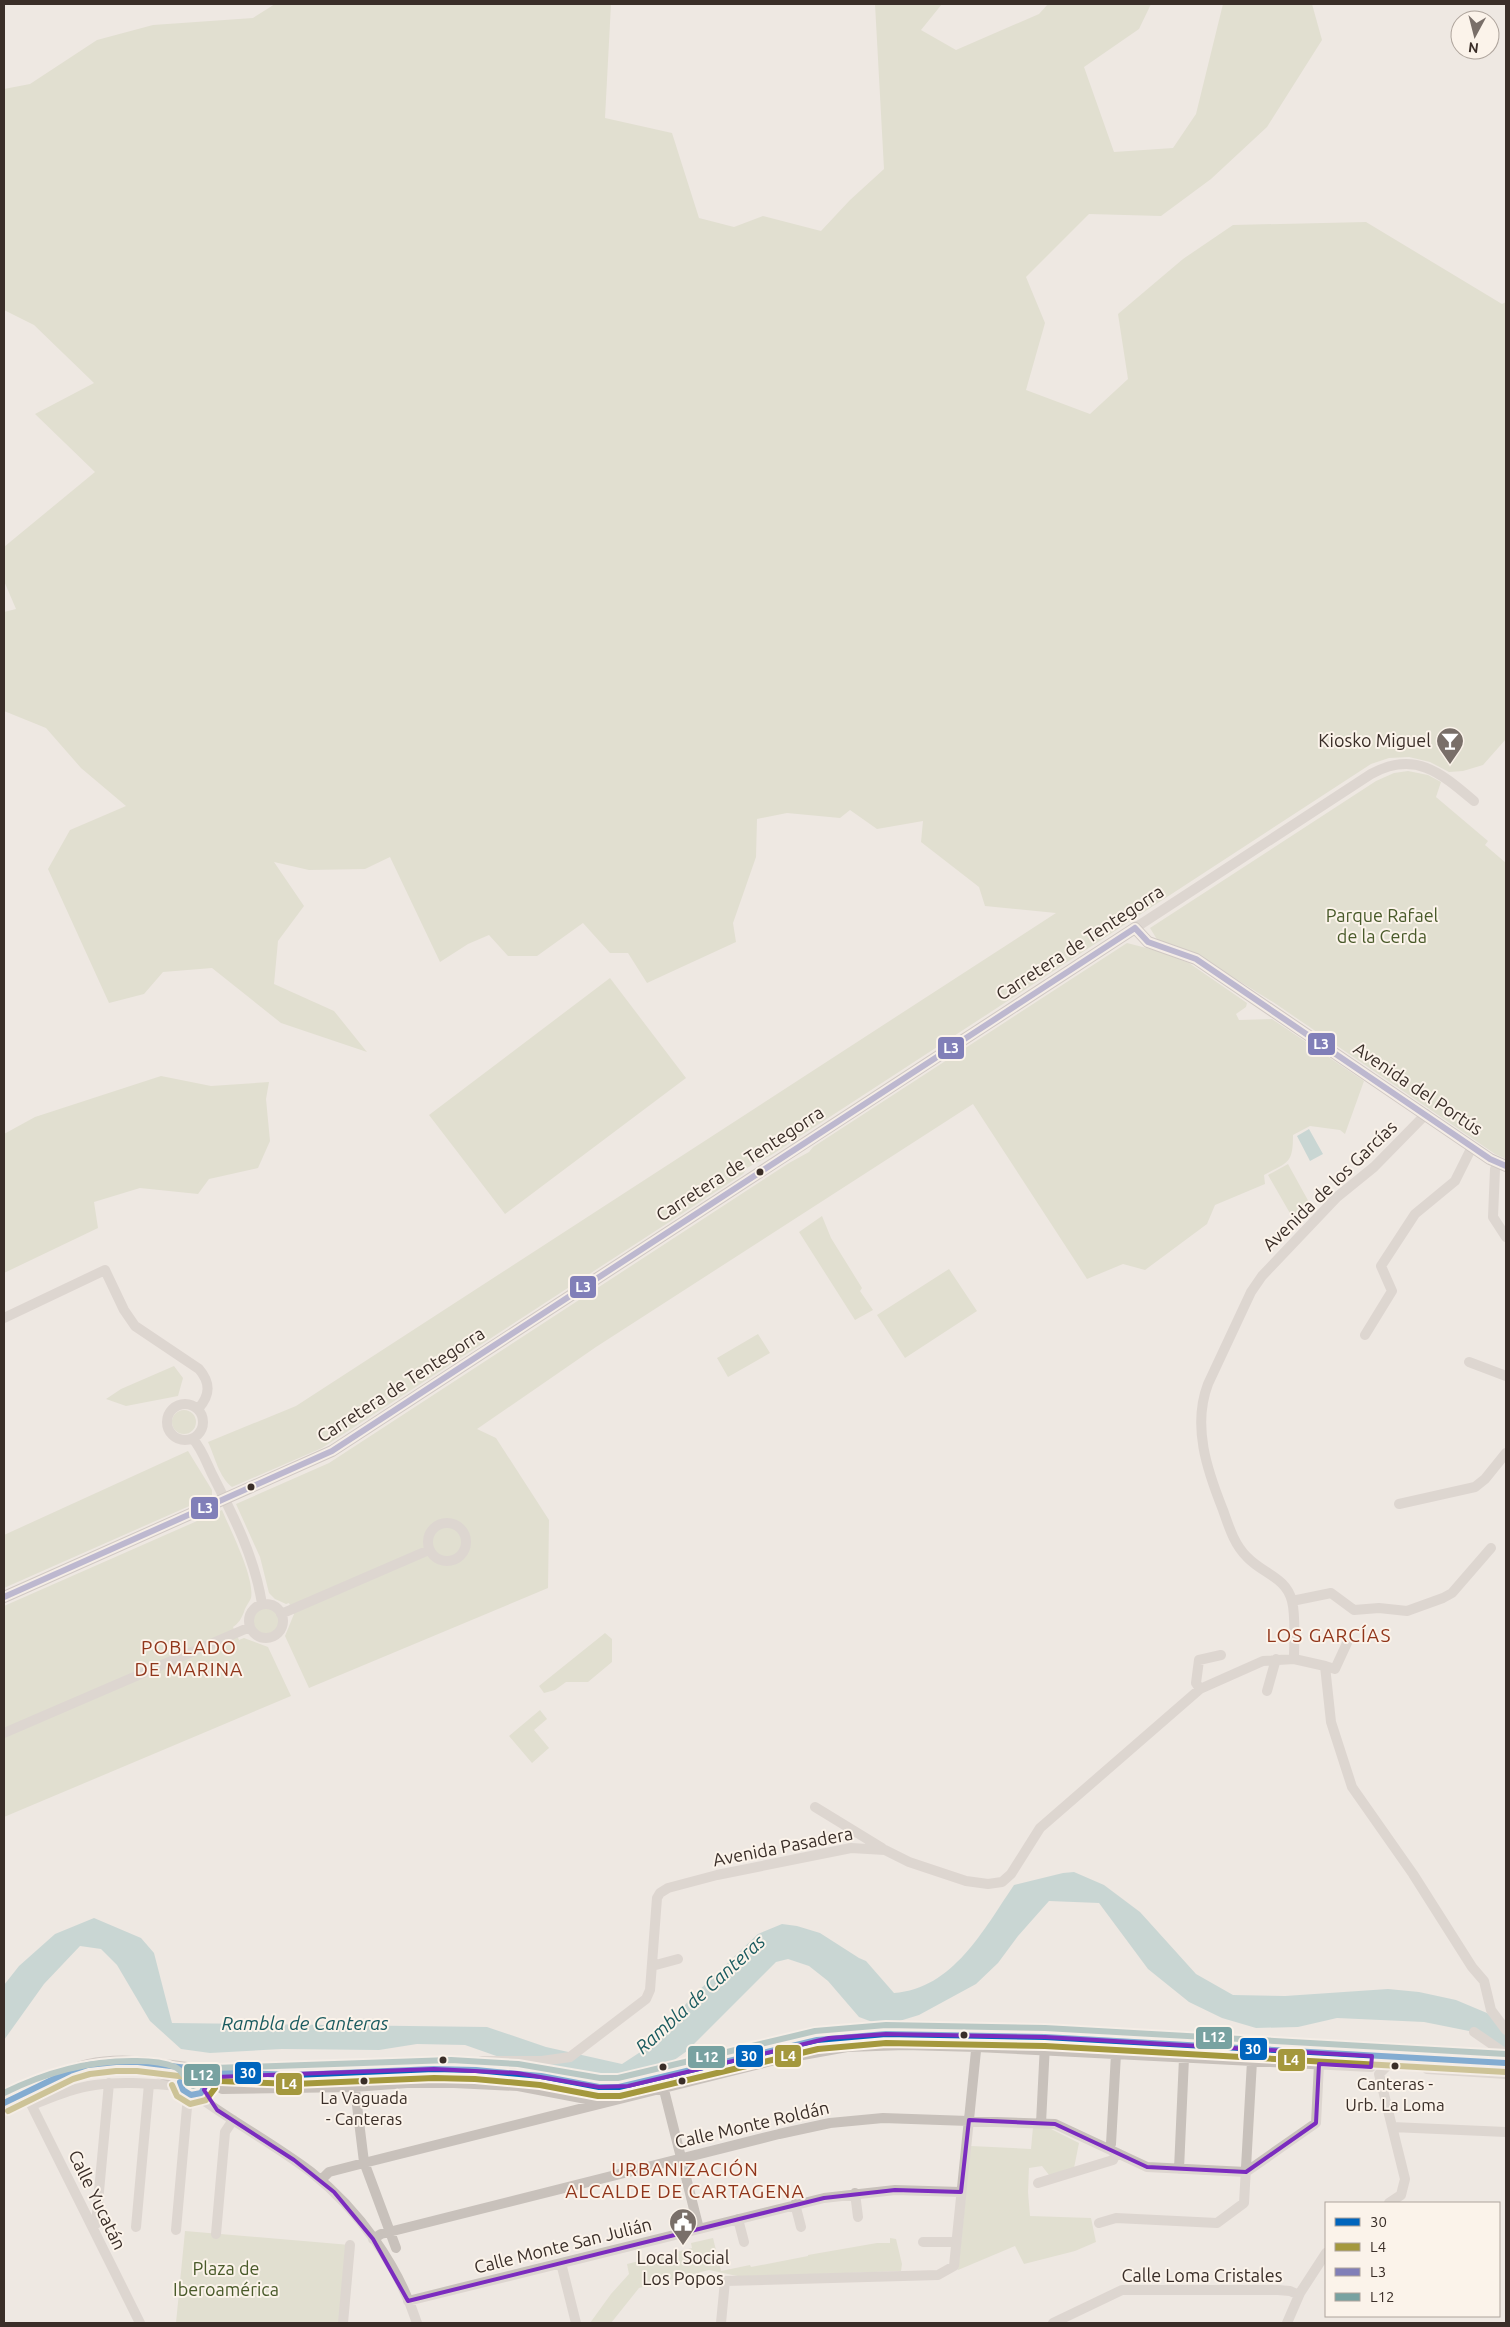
<svg xmlns="http://www.w3.org/2000/svg" width="1510" height="2327" viewBox="0 0 1510 2327" font-family="Ubuntu,sans-serif">
  <style>
    .green { fill: #d0d5bb }
    .water { fill: #9cc2c2 }
    .lines { fill: none; stroke-linecap: round; stroke-linejoin: round }
    .minor { stroke: #c8c1bb; stroke-width: 10 }
    .major { stroke: #ada5a0; stroke-width: 12 }
    .bus-1-casing { stroke: #fbf3ea; stroke-width: 10 }
    .bus-2-casing { stroke: #fbf3ea; stroke-width: 10 }
    .bus-3-casing { stroke: #fbf3ea; stroke-width: 10 }
    .bus-4-casing { stroke: #fbf3ea; stroke-width: 10 }
    .bus-1 { stroke: #0065bd; stroke-width: 6 }
    .bus-2 { stroke: #a4983d; stroke-width: 6 }
    .bus-3 { stroke: #817fb8; stroke-width: 6 }
    .bus-4 { stroke: #78a2a1; stroke-width: 6 }
    .marked { fill: none; stroke: #7b2cbf; stroke-width: 4; stroke-linejoin: round }
    .bus-dot { fill: #3a2e28; stroke: #fbf3ea; stroke-width: 2 }
    .labels { text-anchor: middle; stroke-width: 4; stroke-linejoin: round; paint-order: stroke }
    .bus-label { font-size: 17px; fill: #3a2e28; stroke: #fbf3ea }
    .poi-label { font-size: 18px; fill: #3a2e28; stroke: #fbf3ea; text-anchor: end }
    .park-label { font-size: 18px; fill: #495a2a; stroke: #fbf3ea }
    .street-label { font-size: 18px; fill: #3a2e28; stroke: #fbf3ea }
    .neighbourhood-label { font-size: 19px; letter-spacing: 1px; fill: #90351a; stroke: #fbf3ea }
    .water-label { font-size: 19px; font-style: italic; fill: #1a5b5f; stroke: #fbf3ea }
    .line-badge { stroke: #fbf3ea; stroke-width: 2 }
    .badge-label { font-size: 14px; text-anchor: middle; font-weight: bold; fill: #fff }
  </style>
  <rect width="100%" height="100%" fill="#eee8e2"/>
  <!-- green -->
  <path class="green" d="M 275,4 L 611,4 L 605,118 L 672,133 L 699,218 L 734,227 L 763,216 L 821,231 L 850,200 L 884,169 L 875,4 L 942,4 L 921,30 L 956,50 L 1039,14 L 1048,4 L 1151,4 L 1139,29 L 1084,67 L 1114,152 L 1173,148 L 1196,114 L 1223,4 L 1312,4 L 1322,40 L 1267,127 L 1211,179 L 1161,216 L 1089,214 L 1026,277 L 1045,323 L 1026,390 L 1090,414 L 1128,379 L 1118,314 L 1183,259 L 1233,225 L 1366,222 L 1502,304 L 1506,302 L 1506,739 L 1483,765 L 1463,771 L 1449,772 L 1430,762 L 1409,757 L 1389,758 L 1371,764 L 773,1154 L 747,1168 L 743,1174 L 322,1448 L 232,1487 C 219,1477 215,1457 208,1442 L 296,1406 L 1056,913 L 985,906 L 979,887 L 921,842 L 923,821 L 877,829 L 850,810 L 840,818 L 787,813 L 757,819 L 756,857 L 733,923 L 736,942 L 647,983 L 628,953 L 610,953 L 583,923 L 537,956 L 508,956 L 489,935 L 468,944 L 440,962 L 390,857 L 365,869 L 309,870 L 274,862 L 304,906 L 278,941 L 274,984 L 334,1011 L 367,1052 L 281,1023 L 212,968 L 163,972 L 144,994 L 109,1003 L 48,869 L 70,830 L 126,806 L 81,768 L 46,728 L 4,711 L 4,612 L 16,609 L 4,581 L 4,547 L 95,472 L 35,414 L 94,383 L 34,325 L 4,310 L 4,89 L 30,84 L 97,40 L 153,25 L 253,18 Z
    M 1408,771 L 1428,775 L 1441,782 L 1436,797 L 1488,841 L 1485,845 L 1506,863 L 1506,1159 L 1495,1154 L 1273,1002 L 1199,956 L 1158,941 L 1150,928 L 1376,781 L 1394,773 Z
    M 1127,943 L 1158,951 L 1189,963 L 1247,1003 L 1246,1007 L 1236,1014 L 1239,1020 L 1272,1019 L 1364,1081 L 1345,1134 L 1340,1130 L 1310,1126 L 1293,1135 C 1293,1164 1288,1162 1264,1175 L 1265,1184 L 1215,1205 L 1207,1224 L 1145,1270 L 1123,1264 L 1087,1279 L 973,1104 L 596,1347 L 477,1429 L 496,1438 L 549,1520 L 548,1588 L 309,1688 L 285,1636 L 294,1614 L 289,1603 L 286,1604 L 275,1599 L 269,1593 L 260,1557 L 236,1504 L 329,1463 L 789,1163 L 809,1152 L 813,1147 Z
    M 610,978 L 686,1078 L 505,1214 L 429,1115 Z
    M 161,1076 L 211,1086 L 269,1082 L 266,1099 L 270,1141 L 258,1168 L 209,1179 L 198,1194 L 140,1188 L 94,1202 L 98,1228 L 4,1273 L 4,1134 L 35,1117 Z
    M 1288,1164 L 1310,1204 L 1291,1215 L 1268,1175 Z
    M 822,1216 L 831,1238 L 862,1288 L 860,1291 L 873,1310 L 855,1320 L 799,1232 Z
    M 949,1269 L 977,1311 L 905,1358 L 877,1315 Z
    M 758,1334 L 770,1353 L 728,1377 L 717,1358 Z
    M 174,1366 L 183,1378 L 178,1396 L 126,1406 L 106,1399 L 121,1389 Z
    M172 1422a12 12 0 1 1 24 0a12 12 0 1 1-24 0Z
    M 188,1451 L 212,1490 L 212,1496 L 4,1588 L 4,1535 Z
    M 222,1510 C 230,1529 255,1578 251,1598 C 249,1603 245,1607 244,1612 C 241,1619 239,1623 233,1627 L 239,1640 L 244,1638 L 268,1647 L 291,1696 L 4,1817 L 4,1606 Z
    M248 1621a17 17 0 1 1 34 0a17 17 0 1 1-34 0Z
    M 605,1633 L 612,1639 L 612,1662 L 588,1682 L 566,1682 L 555,1690 L 544,1693 L 539,1686 Z
    M 540,1710 L 547,1719 L 534,1730 L 549,1748 L 532,1763 L 509,1736 Z
    M 353,2073 L 661,2078 L 663,2088 L 606,2102 L 518,2086 L 222,2089 L 216,2079 Z
    M 1033,2127 L 1047,2127 L 1079,2143 L 1074,2168 L 1049,2175 L 1042,2166 L 1029,2168 L 1028,2192 L 1030,2216 L 1091,2218 L 1096,2242 L 1075,2251 L 1024,2264 L 1015,2246 L 958,2270 L 971,2146 L 1031,2149 Z
    M 185,2231 L 350,2245 L 343,2323 L 176,2323 Z
    M 713,2238 L 721,2271 L 750,2265 L 751,2267 L 808,2256 L 808,2255 L 877,2243 L 890,2243 L 890,2238 L 896,2239 L 902,2264 L 901,2271 L 742,2277 L 709,2270 L 639,2288 L 611,2323 L 590,2323 L 611,2294 L 629,2274 L 627,2264 L 692,2248 L 691,2243 Z"/>
  <!-- water -->
  <path class="water" d="M 1309,1129 L 1323,1154 L 1310,1161 L 1297,1136 Z
    M 1074,1872 L 1104,1885 L 1140,1912 L 1196,1974 L 1233,1995 L 1285,1996 L 1388,1989 L 1419,1992 L 1456,2000 L 1506,2021 L 1506,2054 L 1474,2032 L 1424,2022 L 1337,2018 L 1298,2027 L 1256,2028 L 1222,2018 L 1189,2002 L 1148,1969 L 1099,1903 L 1049,1901 L 1018,1936 L 998,1963 L 976,1984 L 919,2015 L 893,2023 L 875,2023 L 859,2017 L 828,1981 L 809,1966 L 788,1959 L 776,1962 L 687,2051 L 643,2082 L 568,2081 L 465,2045 L 417,2044 L 379,2050 L 282,2049 L 210,2053 L 181,2049 L 150,2021 L 117,1965 L 101,1949 L 80,1946 L 44,1984 L 4,2040 L 4,1985 L 19,1966 L 55,1934 L 94,1918 L 141,1938 L 154,1953 L 172,2023 L 487,2027 L 546,2047 L 622,2064 L 648,2047 L 692,1997 L 758,1934 L 782,1924 L 797,1926 L 820,1933 L 859,1958 L 866,1961 L 894,1993 C 953,1989 984,1929 1014,1885 L 1063,1873 Z"/>
  <g class="lines">
    <!-- minor -->
    <path class="minor" d="M 1135,928 L 1371,774 C 1415,750 1441,773 1474,801
      M 1498,1163 L 1495,1169 L 1493,1217 L 1506,1237
      M 4,1318 L 105,1270 L 124,1310 L 135,1326 L 199,1369 C 211,1383 210,1396 198,1409
      M 1365,1335 L 1392,1291 L 1381,1266 L 1415,1214 L 1455,1181 L 1472,1147
      M 1469,1362 L 1506,1376
      M167 1422a18 18 0 1 1 36 0a18 18 0 1 1-36 0Z
      M 193,1439 C 202,1449 207,1464 213,1476 C 234,1517 255,1558 262,1604
      M 1399,1504 L 1475,1487 L 1485,1479 L 1506,1453
      M428 1542a19 19 0 1 1 38 0a19 19 0 1 1-38 0Z
      M 1292,1601 L 1331,1593 L 1354,1610 L 1379,1608 L 1407,1611 L 1443,1598 L 1452,1593 L 1491,1548
      M249 1621a17 17 0 1 1 34 0a17 17 0 1 1-34 0Z
      M 281,1614 L 429,1550
      M 1294,1659 C 1294,1642 1296,1617 1292,1601 C 1286,1577 1263,1574 1247,1557 C 1234,1544 1229,1527 1223,1510 C 1207,1470 1192,1426 1208,1384 L 1251,1292 L 1262,1276 L 1337,1197 L 1374,1167 L 1426,1114
      M 1325,1666 L 1335,1669 L 1347,1643
      M 1200,1689 L 1196,1683 L 1199,1660 L 1221,1655
      M 1267,1691 L 1276,1659
      M 4,1733 L 250,1627
      M 815,1807 L 882,1848
      M 652,1966 L 678,1959
      M 1474,2032 L 1506,2054
      M 1427,2069 L 1506,2074
      M 476,2070 L 478,2063 L 482,2061 L 542,2061 L 570,2057 L 646,1999 L 650,1990 L 657,1898 L 660,1893 L 668,1888 L 717,1875 L 851,1848 L 885,1850 L 909,1862 L 966,1881 L 988,1884 L 1002,1882 L 1011,1874 L 1040,1828 L 1200,1689 L 1263,1661 L 1294,1659 L 1325,1666 L 1331,1722 L 1352,1787 L 1413,1874 L 1472,1967 L 1484,1981 L 1491,2010 L 1506,2030
      M 353,2073 L 364,2162 L 396,2248
      M 1379,2074 L 1405,2179 L 1401,2195 L 1389,2203
      M 1379,2074 L 1391,2062 L 1391,2056
      M 662,2082 L 699,2229
      M 222,2089 L 354,2087 L 407,2083 L 454,2083 L 518,2086 L 602,2102
      M 25,2092 L 140,2323
      M 32,2105 C 53,2097 73,2088 95,2085 C 123,2081 152,2084 180,2086
      M 1041,2123 L 1045,2044
      M 1392,2127 L 1506,2132
      M 1109,2149 L 1111,2144 L 1116,2054
      M 1179,2169 L 1184,2058
      M 321,2180 L 329,2172 L 364,2163 L 775,2060 L 847,2047 L 905,2045 L 977,2047 L 1371,2067
      M 1038,2183 L 1113,2160 L 1116,2153
      M 855,2193 L 858,2217
      M 795,2204 L 801,2227
      M 738,2219 L 744,2242
      M 1099,2223 L 1116,2218 L 1217,2223 L 1244,2203 L 1252,2061
      M 96,2224 L 109,2083
      M 136,2227 L 149,2084
      M 176,2230 L 187,2107 L 191,2095 L 206,2102 C 240,2126 278,2147 311,2172 C 359,2210 398,2265 417,2323
      M 216,2234 L 225,2132 L 233,2120
      M 373,2239 L 381,2234 L 779,2134 L 830,2123 L 883,2118 L 1055,2124 L 1147,2167 L 1246,2172 L 1316,2123 L 1319,2064
      M 923,2242 L 956,2242
      M 561,2263 L 576,2323
      M 408,2301 L 824,2198 L 895,2190 L 961,2192
      M 343,2323 L 350,2245
      M 721,2323 L 725,2281 L 938,2275 L 954,2266 L 977,2041
      M 1053,2323 L 1122,2290 L 1278,2290 L 1290,2291 L 1299,2295
      M 1287,2323 L 1300,2293 L 1326,2253"/>
    <!-- major -->
    <path class="major" d="M 4,1597 L 332,1451 L 1135,928 L 1148,942 L 1196,959 L 1490,1159 L 1506,1166
      M 150,2070 L 171,2076 L 180,2082
      M 181,2075 C 178,2085 182,2092 191,2095 C 202,2095 209,2087 206,2076
      M 207,2083 L 215,2077 L 450,2069 L 517,2073 L 599,2087 L 619,2087 L 817,2040 L 886,2034 L 1045,2037 L 1506,2063
      M 35,2087 C 52,2079 69,2069 88,2065 C 135,2055 180,2070 226,2072
      M 4,2103 L 42,2085"/>
    <!-- bus-1 casing -->
    <g class="bus-1-casing">
      <path id="bus-1" d="M 180,2082 L 183,2090 L 191,2095 L 201,2093 L 207,2083
        M 4,2103 L 70,2071 L 88,2065 L 116,2062 L 138,2062 L 220,2072 L 294,2075 L 434,2069 L 476,2070 L 541,2076 L 599,2087 L 619,2087 L 817,2040 L 886,2034 L 1045,2037 L 1506,2063"/>
    </g>
    <!-- bus-2 casing -->
    <g class="bus-2-casing">
      <path id="bus-2" d="M 172,2085 L 177,2096 L 190,2104 L 206,2100 L 215,2088
        M 8,2111 L 73,2079 L 90,2074 L 116,2071 L 137,2071 L 220,2081 L 294,2084 L 434,2078 L 475,2079 L 540,2085 L 598,2096 L 620,2096 L 818,2049 L 886,2043 L 1045,2046 L 1506,2072"/>
    </g>
    <!-- bus-3 casing -->
    <g class="bus-3-casing">
      <path id="bus-3" d="M 1135,928 L 1148,942 L 1196,959 L 1490,1159 L 1506,1166
        M 4,1597 L 332,1451 L 1135,928"/>
    </g>
    <!-- bus-4 casing -->
    <g class="bus-4-casing">
      <path id="bus-4" d="M 4,2093 C 46,2072 89,2060 137,2061 C 149,2061 163,2062 175,2067 C 184,2071 185,2081 193,2086 L 196,2085 L 203,2074 L 214,2068 L 451,2060 L 518,2064 L 600,2078 L 618,2078 L 815,2031 L 886,2025 L 1045,2028 L 1506,2054"/>
    </g>
    <!-- bus-1 -->
    <use href="#bus-1" class="bus-1"/>
    <!-- bus-2 -->
    <use href="#bus-2" class="bus-2"/>
    <!-- bus-3 -->
    <use href="#bus-3" class="bus-3"/>
    <!-- bus-4 -->
    <use href="#bus-4" class="bus-4"/>
  </g>
  <!-- marked area -->
  <path d="M0 0H1510V2327H0ZM 886,2034 L 1045,2037 L 1372,2056 L 1371,2067 L 1319,2064 L 1316,2123 L 1246,2172 L 1147,2167 L 1055,2124 L 969,2120 L 961,2192 L 895,2190 L 824,2198 L 408,2301 L 373,2239 L 334,2192 L 294,2160 L 217,2110 L 204,2090 L 209,2080 L 215,2077 L 434,2069 L 517,2073 L 599,2087 L 628,2086 L 829,2038 Z" fill="#eee8e2" fill-opacity=".55" fill-rule="evenodd"/>
  <path class="marked" d="M 886,2034 L 1045,2037 L 1372,2056 L 1371,2067 L 1319,2064 L 1316,2123 L 1246,2172 L 1147,2167 L 1055,2124 L 969,2120 L 961,2192 L 895,2190 L 824,2198 L 408,2301 L 373,2239 L 334,2192 L 294,2160 L 217,2110 L 204,2090 L 209,2080 L 215,2077 L 434,2069 L 517,2073 L 599,2087 L 628,2086 L 829,2038 Z"/>
  <!-- icons -->
  <defs>
    <g id="bar-pin" transform="scale(1.4375)"><path d="M0 17L-7.5 6A9.5 9.5 0 1 1 7.5 6Z" fill="#796f69" stroke="#fbf3ea"/><path d="M-6-5H6L.8 .8V4.5H3.5V6h-7V4.5H-.8V.8Z" fill="#fff"/></g>
    <g id="civic-pin" transform="scale(1.4375)"><path d="M0 17L-7.5 6A9.5 9.5 0 1 1 7.5 6Z" fill="#796f69" stroke="#fbf3ea"/><path d="M-.6-6.5H3V-4.5H.6V-3L4-1V1h2V6H-6V1h2V-1L-.6-3ZM-1.2 2.5V6h2.4V2.5Z" fill="#fff"/></g>
  </defs>
  <g fill-rule="evenodd">
    <use href="#bar-pin" x="1450" y="741"/>
    <use href="#civic-pin" x="683" y="2222"/>
  </g>
  <!-- markers -->
  <g class="bus-dot">
    <circle cx="760" cy="1172" r="4.5"/>
    <circle cx="251" cy="1487" r="4.5"/>
    <circle cx="964" cy="2035" r="4.5"/>
    <circle cx="443" cy="2060" r="4.5"/>
    <circle cx="1395" cy="2066" r="4.5"/>
    <circle cx="663" cy="2067" r="4.5"/>
    <circle cx="364" cy="2081" r="4.5"/>
    <circle cx="682" cy="2081" r="4.5"/>
  </g>
  <g class="labels">
    <!-- bus labels -->
    <g class="bus-label">
      <text x="1395" y="2090">Canteras -<tspan x="1395" dy="21">Urb. La Loma</tspan></text>
      <text x="364" y="2104">La Vaguada<tspan x="364" dy="21">- Canteras</tspan></text>
    </g>
    <!-- poi labels -->
    <g class="poi-label">
      <text x="1431" y="747">Kiosko Miguel</text>
      <text x="683" y="2264" text-anchor="middle">Local Social<tspan x="683" dy="21">Los Popos</tspan></text>
    </g>
    <!-- park labels -->
    <g class="park-label">
      <text x="1382" y="922">Parque Rafael<tspan x="1382" dy="21">de la Cerda</tspan></text>
      <text x="226" y="2275">Plaza de<tspan x="226" dy="21">Iberoamérica</tspan></text>
    </g>
    <!-- street labels -->
    <g class="street-label">
      <text transform="translate(1080 943) rotate(-33)" y="6">Carretera de Tentegorra</text>
      <text transform="translate(1418 1089) rotate(34)" y="6">Avenida del Portús</text>
      <text transform="translate(740 1164) rotate(-33)" y="6">Carretera de Tentegorra</text>
      <text transform="translate(1330 1186) rotate(-44)" y="6">Avenida de los Garcías</text>
      <text transform="translate(401 1385) rotate(-33)" y="6">Carretera de Tentegorra</text>
      <text transform="translate(783 1847) rotate(-11)" y="6">Avenida Pasadera</text>
      <text transform="translate(752 2125) rotate(-13)" y="6">Calle Monte Roldán</text>
      <text transform="translate(97 2200) rotate(64)" y="6">Calle Yucatán</text>
      <text transform="translate(563 2246) rotate(-14)" y="6">Calle Monte San Julián</text>
      <text x="1202" y="2282">Calle Loma Cristales</text>
    </g>
    <!-- neighbourhood labels -->
    <g class="neighbourhood-label">
      <text x="1329" y="1642">LOS GARCÍAS</text>
      <text x="189" y="1654">POBLADO<tspan x="189" dy="22">DE MARINA</tspan></text>
      <text x="685" y="2176">URBANIZACIÓN<tspan x="685" dy="22">ALCALDE DE CARTAGENA</tspan></text>
    </g>
    <!-- water labels -->
    <g class="water-label">
      <text transform="translate(700 1994) rotate(-42)" y="7">Rambla de Canteras</text>
      <text x="305" y="2030">Rambla de Canteras</text>
    </g>
  </g>
  <g class="line-badge">
    <rect x="1307" y="1032" width="29" height="24" rx="5" fill="#817fb8"/>
    <rect x="937" y="1036" width="28" height="24" rx="5" fill="#817fb8"/>
    <rect x="569" y="1275" width="28" height="24" rx="5" fill="#817fb8"/>
    <rect x="190" y="1496" width="29" height="24" rx="5" fill="#817fb8"/>
    <rect x="1195" y="2026" width="38" height="24" rx="5" fill="#78a2a1"/>
    <rect x="1239" y="2037" width="29" height="24" rx="5" fill="#0065bd"/>
    <rect x="735" y="2044" width="29" height="24" rx="5" fill="#0065bd"/>
    <rect x="774" y="2044" width="28" height="24" rx="5" fill="#a4983d"/>
    <rect x="687" y="2045" width="39" height="24" rx="5" fill="#78a2a1"/>
    <rect x="1277" y="2048" width="29" height="24" rx="5" fill="#a4983d"/>
    <rect x="234" y="2061" width="28" height="24" rx="5" fill="#0065bd"/>
    <rect x="183" y="2063" width="38" height="24" rx="5" fill="#78a2a1"/>
    <rect x="275" y="2072" width="28" height="24" rx="5" fill="#a4983d"/>
  </g>
  <g class="badge-label">
    <text x="1321" y="1049">L3</text>
    <text x="951" y="1053">L3</text>
    <text x="583" y="1292">L3</text>
    <text x="205" y="1513">L3</text>
    <text x="1214" y="2042">L12</text>
    <text x="1253" y="2054">30</text>
    <text x="749" y="2061">30</text>
    <text x="788" y="2061">L4</text>
    <text x="707" y="2062">L12</text>
    <text x="1291" y="2065">L4</text>
    <text x="248" y="2078">30</text>
    <text x="202" y="2080">L12</text>
    <text x="289" y="2089">L4</text>
  </g>
  <!-- border -->
  <rect width="1510" height="2327" fill="none" stroke="#3a2e28" stroke-width="10"/>
  <!-- legend -->
  <rect x="1325" y="2202" width="175" height="115" fill="#fbf3ea" stroke="#aea49c"/>
  <rect x="1335" y="2218" width="25" height="8" fill="#0065bd" stroke="#aea49c"/>
  <text x="1370" y="2227" font-size="15" fill="#3a2e28">30</text>
  <rect x="1335" y="2243" width="25" height="8" fill="#a4983d" stroke="#aea49c"/>
  <text x="1370" y="2252" font-size="15" fill="#3a2e28">L4</text>
  <rect x="1335" y="2268" width="25" height="8" fill="#817fb8" stroke="#aea49c"/>
  <text x="1370" y="2277" font-size="15" fill="#3a2e28">L3</text>
  <rect x="1335" y="2293" width="25" height="8" fill="#78a2a1" stroke="#aea49c"/>
  <text x="1370" y="2302" font-size="15" fill="#3a2e28">L12</text>
  <!-- north arrow -->
  <g transform="translate(1475 35) rotate(187)"><circle r="24" fill="#fbf3ea" stroke="#aea49c"/>
  <path d="M0-4L9 19L0 12L-9 19Z" fill="#796f69"/>
  <text y="-8" font-size="14" font-weight="bold" text-anchor="middle" fill="#3a2e28">N</text>
  </g>
</svg>
